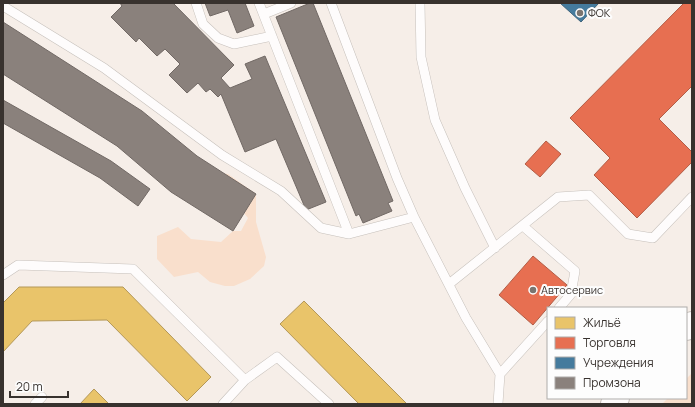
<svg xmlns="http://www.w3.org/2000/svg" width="695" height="407" viewBox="0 0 695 407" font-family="Manrope,sans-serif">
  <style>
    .green { fill: #f9dfcc }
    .homes { fill: #e9c46a; stroke: #b49858 }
    .shops { fill: #e76f51; stroke: #b25d46 }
    .public { fill: #457b9d; stroke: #41657c }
    .industry { fill: #8a817c; stroke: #716965 }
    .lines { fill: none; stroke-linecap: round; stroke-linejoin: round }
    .service-casing { stroke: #c6c0bb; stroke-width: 10 }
    .secondary-casing { stroke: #c6c0bb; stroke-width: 24 }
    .service { stroke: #fefcfc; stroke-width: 9 }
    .secondary { stroke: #fefcfc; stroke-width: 22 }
    .poi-dot { fill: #7a746f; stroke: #fdfdfd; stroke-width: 1.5 }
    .labels { text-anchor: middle; stroke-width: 4; stroke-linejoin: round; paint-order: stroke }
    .poi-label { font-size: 11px; fill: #38322e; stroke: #fdfdfd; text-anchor: start }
  </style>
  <rect width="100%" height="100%" fill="#f6eee8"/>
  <!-- green -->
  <path class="green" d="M 211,172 L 228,174 L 256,194 L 256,222 L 266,257 L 264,266 L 250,279 L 234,286 L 225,286 L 210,282 L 198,272 L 174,277 L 157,259 L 157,236 L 178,227 L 191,239 L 221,242 L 233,231 L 241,231 L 248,218 Z
    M 692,373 L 692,404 L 662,404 L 668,398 L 686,398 L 686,379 Z"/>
  <!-- homes -->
  <path class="homes" d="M 19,287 L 123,287 L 211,377 L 187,401 L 107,320 L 32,321 L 3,352 L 3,303 Z
    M 304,301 L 407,404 L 359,404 L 280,324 Z
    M 94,389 L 109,404 L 80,404 Z"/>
  <!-- shops -->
  <path class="shops" d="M 684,3 L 692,3 L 692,86 L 659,119 L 692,152 L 692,162 L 637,218 L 594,175 L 610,158 L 570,118 Z
    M 546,141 L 561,154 L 540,177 L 525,164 Z
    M 533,256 L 567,285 L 533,325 L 499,295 Z"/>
  <!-- public -->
  <path class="public" d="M 560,3 L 599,3 L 581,22 Z"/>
  <!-- industry -->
  <path class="industry" d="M 120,3 L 173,3 L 234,65 L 221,78 L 230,88 L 252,79 L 245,64 L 265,56 L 326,202 L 306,210 L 276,139 L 245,152 L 221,94 L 218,97 L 210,89 L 206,92 L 198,83 L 187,93 L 169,75 L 180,64 L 165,49 L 157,56 L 139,38 L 136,42 L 111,17 L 122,6 Z
    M 205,3 L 245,3 L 254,26 L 237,33 L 228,10 L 210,16 Z
    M 310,3 L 313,3 L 393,201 L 388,203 L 392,211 L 363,223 L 359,214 L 356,216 L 276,17 Z
    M 3,22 L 142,111 L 197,156 L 256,194 L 233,231 L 171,192 L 117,146 L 3,74 Z
    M 3,100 L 111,161 L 150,189 L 138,206 L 100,178 L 3,123 Z"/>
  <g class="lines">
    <!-- service casing -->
    <g class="service-casing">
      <path id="service" d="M 196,3 L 203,24 L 218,38 L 234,44 L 272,36
        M 259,3 L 349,234
        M 331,3 L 397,178 L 414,217 L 466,318 L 500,374 L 498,404
        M 420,3 L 421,57 L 435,120 L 465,188 L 495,248
        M 3,6 L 104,68 L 222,155 L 281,191 L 321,228 L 349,234 L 414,217
        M 264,14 L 291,3
        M 523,226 L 575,271 L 571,294 L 559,308
        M 3,275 L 18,265 L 133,269 L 245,380 L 277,357 L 329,404
        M 449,284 L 558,197 L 589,195 L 628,234 L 653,238 L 692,197
        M 500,374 L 548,321
        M 35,404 L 42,397
        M 223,404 L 245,380"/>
    </g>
    <!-- secondary casing -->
    <g class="secondary-casing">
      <path id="secondary" d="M 686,329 L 692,323
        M 612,404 L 618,398"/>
    </g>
    <!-- service -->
    <use href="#service" class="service"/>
    <!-- secondary -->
    <use href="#secondary" class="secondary"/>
  </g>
  <!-- markers -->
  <g class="poi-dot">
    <circle cx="580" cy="13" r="4"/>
    <circle cx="533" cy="290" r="4"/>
  </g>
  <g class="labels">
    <!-- poi labels -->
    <g class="poi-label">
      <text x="588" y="17">ФОК</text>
      <text x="541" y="294">Автосервис</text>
    </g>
  </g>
  <!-- border -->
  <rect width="695" height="407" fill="none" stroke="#38322e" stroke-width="8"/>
  <!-- legend -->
  <rect x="547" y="307" width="140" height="92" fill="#fdfdfd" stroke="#aeacaa"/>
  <rect x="555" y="317" width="20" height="12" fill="#e9c46a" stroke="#aeacaa"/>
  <text x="583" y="327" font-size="12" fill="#38322e">Жильё</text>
  <rect x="555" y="337" width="20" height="12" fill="#e76f51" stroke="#aeacaa"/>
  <text x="583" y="347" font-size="12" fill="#38322e">Торговля</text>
  <rect x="555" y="357" width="20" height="12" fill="#457b9d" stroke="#aeacaa"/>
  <text x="583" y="367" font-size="12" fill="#38322e">Учреждения</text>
  <rect x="555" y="377" width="20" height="12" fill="#8a817c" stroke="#aeacaa"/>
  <text x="583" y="387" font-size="12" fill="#38322e">Промзона</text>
  <!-- scale -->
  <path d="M10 391v6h58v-6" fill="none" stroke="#38322e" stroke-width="2"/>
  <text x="16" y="391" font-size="12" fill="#38322e" stroke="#fdfdfd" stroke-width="3" paint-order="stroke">20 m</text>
</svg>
